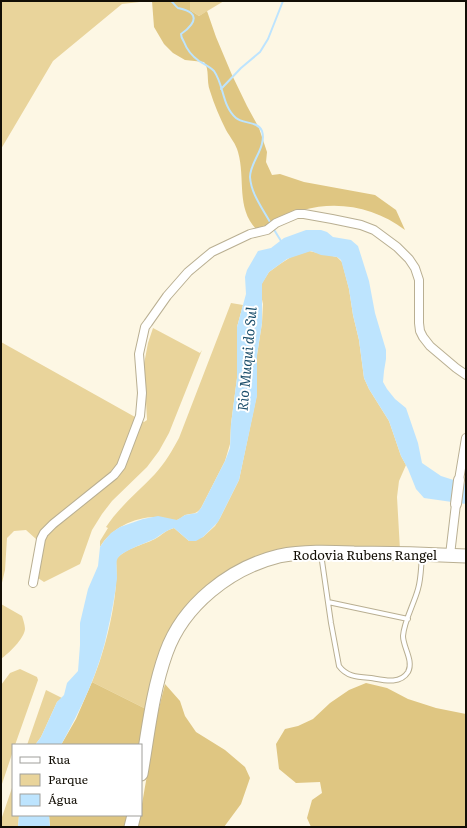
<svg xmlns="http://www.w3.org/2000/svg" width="467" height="828" viewBox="0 0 467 828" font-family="Literata,serif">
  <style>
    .green { fill: #e9d49b }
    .forest { fill: #dfc682 }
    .water { fill: #bde4fe }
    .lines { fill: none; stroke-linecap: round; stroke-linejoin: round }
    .stream { stroke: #bde4fe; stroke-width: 2 }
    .service-casing { stroke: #b9af92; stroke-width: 6 }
    .minor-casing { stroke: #b9af92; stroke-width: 10 }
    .tertiary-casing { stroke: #b9af92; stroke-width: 12 }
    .primary-casing { stroke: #b9af92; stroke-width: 15 }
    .service { stroke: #fff; stroke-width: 4 }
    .minor { stroke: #fff; stroke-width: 8 }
    .tertiary { stroke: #fff; stroke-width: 10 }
    .primary { stroke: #fff; stroke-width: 13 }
    .labels { text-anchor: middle; stroke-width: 4; stroke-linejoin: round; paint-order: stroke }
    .street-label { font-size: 13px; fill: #120e05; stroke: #fff }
    .water-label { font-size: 14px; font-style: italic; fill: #1b4e6b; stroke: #fff }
  </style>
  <rect width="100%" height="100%" fill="#fdf7e4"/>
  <!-- green -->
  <path class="green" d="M 1,1 L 149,1 L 122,4 L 53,61 L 1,149 Z
    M 190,1 L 224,1 L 199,16 L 190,10 Z
    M 309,251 L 337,257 L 342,262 L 349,289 L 353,315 L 359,340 L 364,378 L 369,389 L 389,421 L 401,456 L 406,465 L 399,481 L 397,497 L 400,550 L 305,547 L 195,599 L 148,710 L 92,682 C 106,649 119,596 116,560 C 123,549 143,545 155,539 C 162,535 166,530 174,528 L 189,541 L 203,537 L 215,526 L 220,518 L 239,480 L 257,394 L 257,355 L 262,323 L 263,304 L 261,295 L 262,283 L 269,272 L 280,264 L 291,257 Z
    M 231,303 L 243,305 L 237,327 L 237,378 L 231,424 L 230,444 L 225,461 L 201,508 C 196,515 192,513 185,515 C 182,517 180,519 177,520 C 171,521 164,517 158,517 C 136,516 111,528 100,547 L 100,541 L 108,528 L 106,527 C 120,506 138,492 155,474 C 165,463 172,451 179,438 Z
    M 153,328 L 200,353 L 202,350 L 169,433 L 159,451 L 147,467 L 112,501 L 102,514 L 92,530 L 80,564 L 44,582 L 35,576 L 36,539 L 26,530 L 14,531 L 7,538 L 5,570 L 1,587 L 1,342 L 144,422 L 147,420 L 144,364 L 148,343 Z
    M 1,604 L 22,616 C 23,619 25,625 25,629 C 24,639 9,653 1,659 Z
    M 20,669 L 37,677 L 38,680 L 15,745 L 13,745 L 13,751 L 1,787 L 1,685 L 10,673 Z
    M 46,690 L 62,698 L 57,702 L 41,737 L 35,745 L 27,745 Z
    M 13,785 L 13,815 L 19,815 L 18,827 L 1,827 L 1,820 Z"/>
  <!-- forest -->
  <path class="forest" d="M 152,1 L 190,1 L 190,10 L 199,16 L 207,11 L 216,37 L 232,75 L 247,106 L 259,128 L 267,152 L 266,162 L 272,175 L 280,174 L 304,182 L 375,195 L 396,210 L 405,230 C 376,208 339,200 303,210 C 290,214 271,226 259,232 C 235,210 246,180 238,152 C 236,144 230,137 226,130 C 220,118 214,104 210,91 C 206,80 210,70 204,62 L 185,60 L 173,53 L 164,44 L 154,27 Z
    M 92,682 L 148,710 L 141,745 L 61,745 L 76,719 Z
    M 366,683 L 387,688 L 408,699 L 436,708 L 466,714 L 466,827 L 311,827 L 307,818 L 312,800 L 322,793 L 320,782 L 296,783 L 279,769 L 276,744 L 285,729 L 298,726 L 313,719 L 330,703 L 349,690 Z
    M 165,684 L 180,701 L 185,716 L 196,732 L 225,750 L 245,767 L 250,778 L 241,804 L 224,827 L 138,827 L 158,712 Z
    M 49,815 L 130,815 L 127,827 L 50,827 Z"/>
  <!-- water -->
  <path class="water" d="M 306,230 L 321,230 L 327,232 L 333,237 L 351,240 L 358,246 L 369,281 L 375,313 L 386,350 L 386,359 L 384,371 L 383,382 L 387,389 L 395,399 L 406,408 L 418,443 L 422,463 L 441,476 L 466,484 L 466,504 L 424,498 L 416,489 L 408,469 L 401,456 L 389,421 L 369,389 L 364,378 L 359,340 L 353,315 L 349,289 L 341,260 L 337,257 L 321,255 L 311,251 L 287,259 L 269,272 L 262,284 L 262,323 L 257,355 L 257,396 L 239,480 L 218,522 L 203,537 L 196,541 L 189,541 L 174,528 C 167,530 162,534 156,538 C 148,543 119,551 117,560 C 116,561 117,574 117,578 C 115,595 112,612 108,629 C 100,670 81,709 61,745 L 35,745 L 41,737 L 57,702 L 64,695 L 67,683 L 78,671 L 80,645 L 80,623 L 88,589 L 98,566 L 100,547 L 104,541 L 111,533 L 120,527 L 143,519 L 158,516 L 177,520 L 185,515 L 197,513 L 201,508 L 225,461 L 230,448 L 231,424 L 237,378 L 237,327 L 246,294 L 245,277 L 247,270 L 258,251 L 271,248 L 284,238 Z
    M 19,815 L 49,815 L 50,827 L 18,827 Z"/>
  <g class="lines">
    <!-- stream -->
    <path class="stream" d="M 171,1 C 174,3 175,6 178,8 C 182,9 187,10 191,13 C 199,20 187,30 181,34 C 181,37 182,39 184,42 C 187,50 192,56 199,61 C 204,64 210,67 214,71 C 224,85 222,106 236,118 C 243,124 258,121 262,131 C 267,147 250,162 250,177 C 251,194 263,209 271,224
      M 221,89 L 241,68 L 260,52 L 268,39 L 283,1
      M 273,228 L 281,241"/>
    <!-- service casing -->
    <g class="service-casing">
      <path id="service" d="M 321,554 L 331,623 L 339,666 C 347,677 358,677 371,678 C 383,680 400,685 408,672 C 414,661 403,647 403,636 C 404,621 414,604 418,589 C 421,579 421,567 422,556
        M 328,602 L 408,619"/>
    </g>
    <!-- minor casing -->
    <g class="minor-casing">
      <path id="minor" d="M 459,480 L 466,438
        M 450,555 L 456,504
        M 33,583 L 41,539 L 44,533 L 53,524 L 114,475 L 121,466 L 140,416 L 142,393 L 139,354 L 145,327 L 148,323 L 167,296 L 188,272 L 212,252 L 250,234 L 267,230 L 276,223 L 297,214 L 304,214 L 332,219 L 361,225 L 374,230 L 397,247 L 409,259 L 415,268 L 419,280 L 419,323 L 420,331 L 423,337 L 430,346 L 456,368 L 466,375"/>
    </g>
    <!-- tertiary casing -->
    <g class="tertiary-casing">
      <path id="tertiary" d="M 456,504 L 459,480"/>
    </g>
    <!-- primary casing -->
    <g class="primary-casing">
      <path id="primary" d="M 141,774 C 148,734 152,692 166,653 C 183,605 230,568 279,556 C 303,551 329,552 354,553 C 392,553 429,554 466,556
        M 131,827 L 134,815"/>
    </g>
    <!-- service -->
    <use href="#service" class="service"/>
    <!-- minor -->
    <use href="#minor" class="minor"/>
    <!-- tertiary -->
    <use href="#tertiary" class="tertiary"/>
    <!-- primary -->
    <use href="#primary" class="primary"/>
  </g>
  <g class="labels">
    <!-- street labels -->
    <g class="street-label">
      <text x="365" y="560">Rodovia Rubens Rangel</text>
    </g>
    <!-- water labels -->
    <g class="water-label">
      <text transform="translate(247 359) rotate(-85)" y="5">Rio Muqui do Sul</text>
    </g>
  </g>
  <!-- border -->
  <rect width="467" height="828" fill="none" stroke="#120e05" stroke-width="4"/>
  <!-- legend -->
  <rect x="12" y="744" width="130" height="72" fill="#ffffff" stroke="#a09f9b"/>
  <rect x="20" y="757" width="20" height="6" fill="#ffffff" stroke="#a09f9b"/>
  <text x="48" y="764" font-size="12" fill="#120e05">Rua</text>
  <rect x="20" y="774" width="20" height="12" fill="#e9d49b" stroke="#a09f9b"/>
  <text x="48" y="784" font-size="12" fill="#120e05">Parque</text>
  <rect x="20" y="794" width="20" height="12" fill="#bde4fe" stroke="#a09f9b"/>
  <text x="48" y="804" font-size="12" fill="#120e05">Água</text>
</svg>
